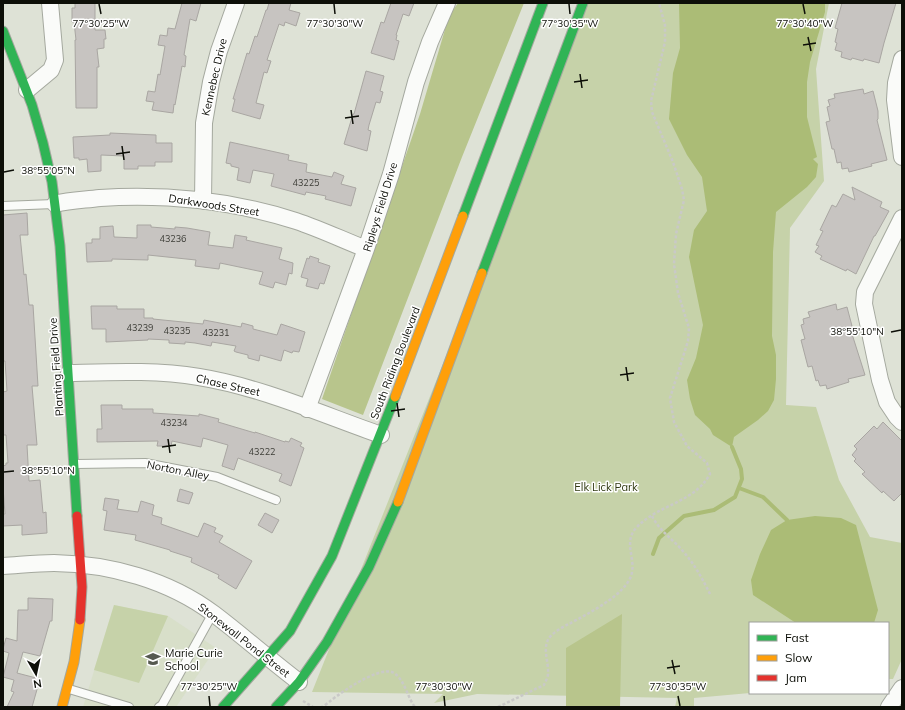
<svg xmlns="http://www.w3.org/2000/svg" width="905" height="710" viewBox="0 0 905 710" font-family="Mulish,sans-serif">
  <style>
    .built { fill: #d8dfc9 }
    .green { fill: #c6d2a9 }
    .forest { fill: #b8c58c }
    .water { fill: #abbc76 }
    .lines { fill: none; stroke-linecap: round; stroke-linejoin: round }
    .stream { stroke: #abbc76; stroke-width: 4 }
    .building { fill: #c7c4c1; stroke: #a9a6a2 }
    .lane-casing { stroke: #a4a89e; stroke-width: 10 }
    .street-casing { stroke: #a4a89e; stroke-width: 18 }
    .fast-casing { stroke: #a4a89e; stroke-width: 11 }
    .slow-casing { stroke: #a4a89e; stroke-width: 11 }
    .jam-casing { stroke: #a4a89e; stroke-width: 11 }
    .path { stroke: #c9c9c7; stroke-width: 2.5; stroke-dasharray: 3 2; stroke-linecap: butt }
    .lane { stroke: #fafbf9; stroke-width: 8 }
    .street { stroke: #fafbf9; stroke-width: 16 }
    .fast { stroke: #30b455; stroke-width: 9 }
    .slow { stroke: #ff9f0a; stroke-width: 9 }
    .jam { stroke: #e5322d; stroke-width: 9 }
    .ticks { fill: none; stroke: #0d0f08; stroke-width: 1.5 }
    .labels { text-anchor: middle; stroke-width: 3; stroke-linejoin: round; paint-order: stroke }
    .number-label { font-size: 9px; fill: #3c3c36 }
    .street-label { font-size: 11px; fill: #0d0f08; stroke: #fff }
    .park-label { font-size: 11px; fill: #2f3810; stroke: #fff }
    .poi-label { font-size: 11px; fill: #0d0f08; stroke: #fff; text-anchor: start }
    .ticks-label { font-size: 10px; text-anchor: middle; fill: #0d0f08; stroke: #fff; stroke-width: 3; stroke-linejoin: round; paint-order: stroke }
  </style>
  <rect width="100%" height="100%" fill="#dee2d6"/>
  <!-- built -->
  <path class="built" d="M 114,605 L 168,616 L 216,648 L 176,707 L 83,707 Z"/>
  <!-- green -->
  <path class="green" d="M 587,3 L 829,3 L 816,69 L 824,181 L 790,228 L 786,405 L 816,407 L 839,480 L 870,537 L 902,543 L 902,659 L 893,679 L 888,679 L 888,623 L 750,623 L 750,693 L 694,698 L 694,707 L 675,707 L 677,698 L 477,694 L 434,703 L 443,694 L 312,692 Z
    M 114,605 L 168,616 L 139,683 L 94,670 Z"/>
  <!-- forest -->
  <path class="forest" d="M 458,3 L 524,3 L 462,157 L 363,415 L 322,399 L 420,114 L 449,16 Z
    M 622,614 L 620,707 L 566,707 L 566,648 Z"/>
  <!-- water -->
  <path class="water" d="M 679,3 L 825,3 L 825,12 L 810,62 L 807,82 L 807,117 L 817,157 L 813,159 L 818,164 L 816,177 L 807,187 L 776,212 L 773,252 L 772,336 L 776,355 L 776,379 L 774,400 L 768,411 L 758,420 L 734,437 L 732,447 L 713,435 L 710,429 L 695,415 L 690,399 L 687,380 L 696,358 L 703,325 L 689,257 L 694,230 L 707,211 L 702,177 L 687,155 L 669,119 L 673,73 L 680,48 Z
    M 815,516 L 841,518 L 856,525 L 878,610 L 874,623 L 796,623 L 753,595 L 751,580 L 760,554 L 771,530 L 787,520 Z"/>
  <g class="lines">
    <!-- stream -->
    <path class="stream" d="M 739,488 L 763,497 L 787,520
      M 653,554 L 659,538 L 684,516 L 714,510 L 735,497 L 742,479 L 741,469 L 732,447"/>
  </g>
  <!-- building -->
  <path class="building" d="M 75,3 L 95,3 L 95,30 L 105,30 L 106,39 L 104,39 L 104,48 L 97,49 L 99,67 L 97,67 L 97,108 L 76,108 L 75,40 L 76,40 L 74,22 L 72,22 L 72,8 L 75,8 Z
    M 182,3 L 201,3 L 196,21 L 190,19 L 184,55 L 186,56 L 185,67 L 182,66 L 175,105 L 174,104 L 173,113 L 152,110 L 154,102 L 146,101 L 148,91 L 155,92 L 158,74 L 160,75 L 165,46 L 158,45 L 160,35 L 167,36 L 168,28 L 175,29 Z
    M 269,3 L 291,3 L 289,10 L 300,13 L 296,26 L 285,22 L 284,26 L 279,24 L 267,60 L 271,61 L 267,73 L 264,72 L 256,103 L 264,105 L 260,119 L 232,111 L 235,99 L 233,99 L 247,53 L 249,54 L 255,36 L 257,37 L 266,10 L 267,10 Z
    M 391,3 L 414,3 L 409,16 L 403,14 L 396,35 L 397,35 L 396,40 L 399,41 L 394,60 L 371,53 L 381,22 L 384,23 Z
    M 842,3 L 896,3 L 884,43 L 879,63 L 864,59 L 863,61 L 852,58 L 851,60 L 841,57 L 842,52 L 835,50 L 837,43 L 835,42 L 838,29 L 835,28 Z
    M 366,71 L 384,76 L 380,91 L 383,92 L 380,103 L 376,102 L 369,125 L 368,130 L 371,131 L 367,151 L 344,144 L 353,114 L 354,114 Z
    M 863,89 L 864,94 L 873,91 L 878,111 L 878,119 L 877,120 L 887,160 L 871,164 L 872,166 L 849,172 L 848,168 L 842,169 L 841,162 L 837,163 L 834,149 L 832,149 L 826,122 L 830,121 L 827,107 L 830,106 L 828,100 L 835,98 L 834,94 Z
    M 110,133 L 156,135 L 156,143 L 172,143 L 172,162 L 155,162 L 155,166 L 138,166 L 138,169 L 124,169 L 124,156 L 101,155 L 101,171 L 88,172 L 87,159 L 79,160 L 79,158 L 74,158 L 73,137 L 110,135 Z
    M 230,142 L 289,155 L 288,160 L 307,164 L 306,172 L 332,177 L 334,172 L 344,176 L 341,184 L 356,188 L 351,206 L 325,199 L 326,196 L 306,192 L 305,195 L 271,186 L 274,174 L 253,170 L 250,183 L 237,180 L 239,168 L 231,166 L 231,164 L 226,163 Z
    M 852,187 L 882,202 L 880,207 L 889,211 L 879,229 L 875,236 L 874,236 L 856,274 L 847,269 L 846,271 L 820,259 L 822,256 L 815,252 L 819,246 L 816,245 L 823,231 L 820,230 L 832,205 L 836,207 L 843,194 L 855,200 Z
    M 27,213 L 28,235 L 20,235 L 24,275 L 26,274 L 29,305 L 33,305 L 38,386 L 32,386 L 37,445 L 27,445 L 29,481 L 40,480 L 43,513 L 46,512 L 47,533 L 22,535 L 22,525 L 3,526 L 3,514 L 5,514 L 3,487 L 3,466 L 6,465 L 6,463 L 8,463 L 6,435 L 3,435 L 3,392 L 7,391 L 5,361 L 3,361 L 3,215 Z
    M 137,225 L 151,225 L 151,227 L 175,229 L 175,227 L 187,228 L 210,232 L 208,245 L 233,248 L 235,235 L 247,237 L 246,240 L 282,248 L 279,259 L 293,263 L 292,274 L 289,273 L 286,285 L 275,282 L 273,288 L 259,284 L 263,272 L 220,263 L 219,269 L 195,266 L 196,260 L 148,255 L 148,260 L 112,259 L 112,261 L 87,262 L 86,243 L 92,243 L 92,239 L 100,239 L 100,227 L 113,226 L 114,237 L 137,238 Z
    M 310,256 L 319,259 L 318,262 L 330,266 L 324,284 L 320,283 L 318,289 L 306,286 L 308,279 L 301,277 L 307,258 L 309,259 Z
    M 836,304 L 837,310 L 847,307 L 852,326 L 851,326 L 852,334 L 865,375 L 848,379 L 849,382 L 827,389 L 826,385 L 820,386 L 818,380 L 816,381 L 812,366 L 808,367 L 801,340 L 805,339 L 801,325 L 804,324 L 803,319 L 810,317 L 808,312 Z
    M 91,306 L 117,306 L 117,309 L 144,309 L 144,318 L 153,318 L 153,319 L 203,324 L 204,320 L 241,327 L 242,323 L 253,326 L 253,329 L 277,335 L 281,324 L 305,332 L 299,352 L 293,351 L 292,353 L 284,350 L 281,361 L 260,355 L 259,361 L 248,358 L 248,355 L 236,352 L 234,351 L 236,346 L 212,342 L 211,346 L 195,343 L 185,342 L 185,344 L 169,343 L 169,340 L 148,339 L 148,340 L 106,342 L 106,329 L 92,329 Z
    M 101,405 L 122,405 L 122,409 L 153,409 L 153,413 L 199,416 L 199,414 L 219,419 L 218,422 L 255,433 L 255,432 L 285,442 L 285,441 L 289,442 L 291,438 L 302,443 L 300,446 L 304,448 L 291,486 L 279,481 L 282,474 L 238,458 L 234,470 L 222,466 L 228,445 L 203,438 L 201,447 L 172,441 L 171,446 L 157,446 L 158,441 L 97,442 L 97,429 L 102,429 Z
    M 883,422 L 902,441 L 902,493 L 894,501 L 883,491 L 882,493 L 862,474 L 865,472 L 854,461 L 856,459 L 852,455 L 857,449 L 854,446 L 874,426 L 877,429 Z
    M 180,489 L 193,493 L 189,504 L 177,501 Z
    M 105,498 L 119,500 L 117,509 L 138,512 L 141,501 L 154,505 L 152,515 L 162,518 L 161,524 L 198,537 L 204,523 L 216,528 L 214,532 L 223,536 L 219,542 L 252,561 L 236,589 L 218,578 L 219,575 L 191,562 L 192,558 L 170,551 L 170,550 L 135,540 L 136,535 L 104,530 L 107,511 L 103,510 Z
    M 265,513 L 279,520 L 272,533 L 258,525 Z
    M 28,598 L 53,599 L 52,621 L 50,621 L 40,656 L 23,652 L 17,673 L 40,679 L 32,707 L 7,707 L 14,692 L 11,691 L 14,680 L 3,677 L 9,653 L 3,651 L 3,649 L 6,638 L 17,641 L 18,610 L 28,610 Z"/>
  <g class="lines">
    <!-- lane casing -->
    <g class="lane-casing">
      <path id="lane" d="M 3,206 L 54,204
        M 76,464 L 145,463 L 217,477 L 276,500
        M 69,689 L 129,707
        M 159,707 L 162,705 L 213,613"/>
    </g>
    <!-- street casing -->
    <g class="street-casing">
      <path id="street" d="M 902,59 L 896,83 L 895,100 L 902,157
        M 27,90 L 51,70 L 55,60 L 50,3
        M 203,201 L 204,123 L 211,82 L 219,51 L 236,3
        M 55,204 C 70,200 85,200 100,198 C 165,194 234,201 296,221 C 320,229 343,240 366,249
        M 902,218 L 865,292 L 864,304 L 880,380 L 887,402 L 897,417 L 902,422
        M 69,373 C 113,372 156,370 199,377 C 261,387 321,414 381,435
        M 307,409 L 366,249 L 391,174 L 416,82 L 430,42 L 447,3
        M 3,566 C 20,565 37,563 54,563 C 110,564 169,580 214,614 C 243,636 270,660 299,682
        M 889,707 L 902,688"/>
    </g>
    <!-- fast casing -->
    <g class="fast-casing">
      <path id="fast" d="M 3,31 L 32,105 L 43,143 L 52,182 L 60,246 L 77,516
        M 463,216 L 543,3
        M 482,273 L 583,3
        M 223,707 L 290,631 L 332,556 L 395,397
        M 276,707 L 299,682 L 327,642 L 369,567 L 398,502"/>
    </g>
    <!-- slow casing -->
    <g class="slow-casing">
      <path id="slow" d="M 395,397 L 463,216
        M 398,502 L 482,273
        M 62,707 L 74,662 L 80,620"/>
    </g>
    <!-- jam casing -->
    <g class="jam-casing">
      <path id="jam" d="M 77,516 L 82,587 L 80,620"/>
    </g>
    <!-- path -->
    <path class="path" d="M 652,516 C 659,530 671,538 681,549 C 694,563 702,578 710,594
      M 303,701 L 313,707
      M 321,707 L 323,707 C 334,697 379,664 394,673 C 405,680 407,697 415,707
      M 498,707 L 544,685 C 545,682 548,678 548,674 C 549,662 542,649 549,638 C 554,632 562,627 569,624 C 587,614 624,596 631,576 C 637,559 622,542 637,527 C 659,504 694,503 710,474 L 707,463 L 687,446 L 674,422 L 670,398 L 688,341 L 689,328 L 678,293 L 674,264 L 676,234 L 684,200 L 682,189 L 673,162 L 652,112 L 651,101 L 665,42 L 665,25 L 659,3"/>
    <!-- lane -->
    <use href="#lane" class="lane"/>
    <!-- street -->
    <use href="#street" class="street"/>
    <!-- fast -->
    <use href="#fast" class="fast"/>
    <!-- slow -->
    <use href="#slow" class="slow"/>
    <!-- jam -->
    <use href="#jam" class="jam"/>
  </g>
  <!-- ticks -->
  <path class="ticks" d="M 99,4 L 101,14M 334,4 L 335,14M 569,4 L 570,14M 803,4 L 805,14M 808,37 L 811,51M 803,45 L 816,43M 580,74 L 582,88M 574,82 L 588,80M 351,110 L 353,124M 345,118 L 359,116M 122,146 L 124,160M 116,154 L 130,152M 4,172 L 14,170M 891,332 L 901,330M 626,367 L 628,381M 620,375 L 634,373M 397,403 L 399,417M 391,411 L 405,409M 168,439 L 170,453M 162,447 L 176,445M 4,472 L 14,471M 672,660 L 675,674M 667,668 L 680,666M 209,696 L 210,706M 444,696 L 445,706M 678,696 L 680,706"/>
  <!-- icons -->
  <defs>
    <g id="school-bare" transform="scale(1.2)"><path d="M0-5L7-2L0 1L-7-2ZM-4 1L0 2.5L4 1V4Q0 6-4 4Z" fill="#565950" stroke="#fff" stroke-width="2.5" paint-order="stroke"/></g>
  </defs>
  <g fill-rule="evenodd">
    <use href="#school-bare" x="153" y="659"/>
  </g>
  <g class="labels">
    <!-- number labels -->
    <g class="number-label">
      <text x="306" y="186">43225</text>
      <text x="173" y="242">43236</text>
      <text x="140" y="331">43239</text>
      <text x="177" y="334">43235</text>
      <text x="216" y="336">43231</text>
      <text x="174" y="426">43234</text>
      <text x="262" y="455">43222</text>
    </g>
    <!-- street labels -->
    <g class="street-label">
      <text transform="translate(214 77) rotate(-77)" y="4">Kennebec Drive</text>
      <text transform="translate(214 205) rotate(9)" y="4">Darkwoods Street</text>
      <text transform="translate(380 207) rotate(-73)" y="4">Ripleys Field Drive</text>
      <text transform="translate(395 363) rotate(-69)" y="4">South Riding Boulevard</text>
      <text transform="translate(56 367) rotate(-94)" y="4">Planting Field Drive</text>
      <text transform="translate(228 385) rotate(13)" y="4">Chase Street</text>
      <text transform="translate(178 470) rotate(11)" y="4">Norton Alley</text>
      <text transform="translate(244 640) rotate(38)" y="4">Stonewall Pond Street</text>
    </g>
    <!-- park labels -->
    <g class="park-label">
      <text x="606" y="491">Elk Lick Park</text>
    </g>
    <!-- poi labels -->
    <g class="poi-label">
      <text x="165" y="657">Marie Curie<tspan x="165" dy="13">School</tspan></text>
    </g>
  </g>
  <g class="ticks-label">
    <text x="101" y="27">77°30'25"W</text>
    <text x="335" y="27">77°30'30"W</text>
    <text x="570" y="27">77°30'35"W</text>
    <text x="805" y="27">77°30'40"W</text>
    <text x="48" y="174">38°55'05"N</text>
    <text x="857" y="335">38°55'10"N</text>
    <text x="48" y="474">38°55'10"N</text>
    <text x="209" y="690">77°30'25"W</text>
    <text x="444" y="690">77°30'30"W</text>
    <text x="678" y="690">77°30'35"W</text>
  </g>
  <!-- border -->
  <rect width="905" height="710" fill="none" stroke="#0d0f08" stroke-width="8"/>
  <!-- legend -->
  <rect x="749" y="622" width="140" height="72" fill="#ffffff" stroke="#9e9f9c"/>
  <rect x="757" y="635" width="20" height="6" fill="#30b455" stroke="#9e9f9c"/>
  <text x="785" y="642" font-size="12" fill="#0d0f08">Fast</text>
  <rect x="757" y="655" width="20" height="6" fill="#ff9f0a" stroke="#9e9f9c"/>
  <text x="785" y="662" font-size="12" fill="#0d0f08">Slow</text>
  <rect x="757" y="675" width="20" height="6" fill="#e5322d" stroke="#9e9f9c"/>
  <text x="785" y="682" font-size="12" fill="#0d0f08">Jam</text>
  <!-- north arrow -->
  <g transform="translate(36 674) rotate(171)" stroke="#ffffff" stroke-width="3" paint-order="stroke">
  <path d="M0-3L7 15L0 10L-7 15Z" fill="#0d0f08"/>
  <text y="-6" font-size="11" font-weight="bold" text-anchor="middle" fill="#0d0f08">N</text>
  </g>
</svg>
